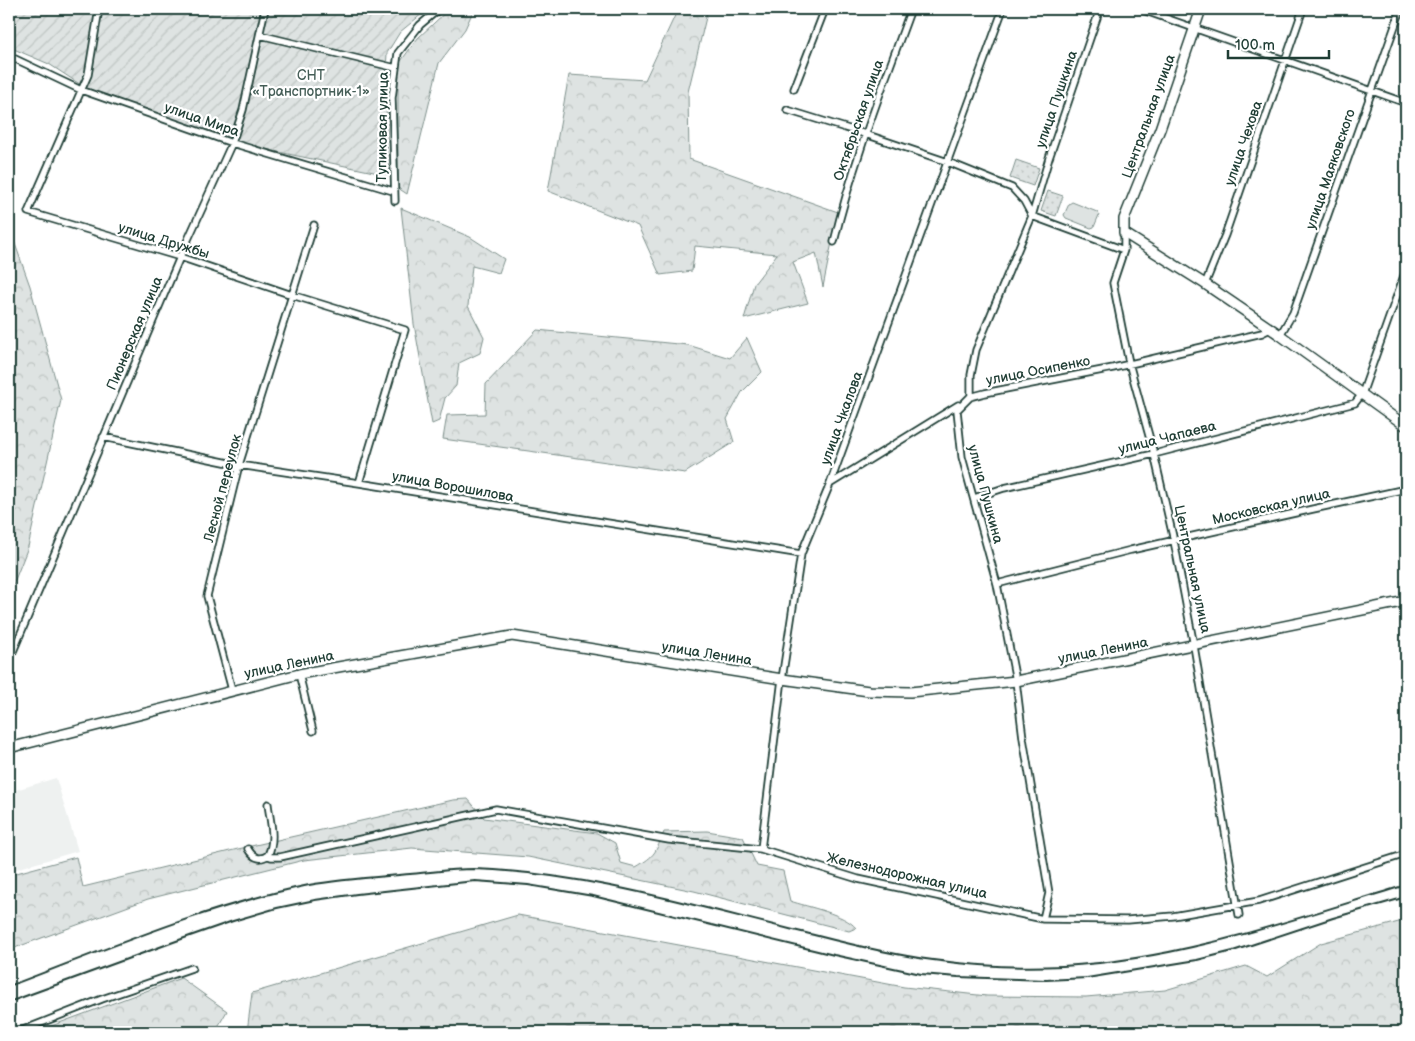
<svg xmlns="http://www.w3.org/2000/svg" width="1415" height="1041" viewBox="0 0 1415 1041" font-family="'Balsamiq Sans',sans-serif">
  <style>
    .built { fill: #eef1f0 }
    .grass { fill: #dee3e2; stroke: #7e908b }
    .forest { fill: url(#forest-crowns); stroke: #7e908b }
    .park { fill: url(#park-dots); stroke: #7e908b }
    .garden { fill: url(#garden-furrows); stroke: #7e908b }
    .lines { fill: none; stroke-linecap: round; stroke-linejoin: round }
    .street-casing { stroke: #1f3d34; stroke-width: 9 }
    .secondary-casing { stroke: #1f3d34; stroke-width: 12 }
    .street { stroke: #fff; stroke-width: 5.5 }
    .secondary { stroke: #fff; stroke-width: 9 }
    .rail { stroke: #1f3d34; stroke-width: 2 }
    .labels { text-anchor: middle; stroke-width: 4.5; stroke-linejoin: round; paint-order: stroke }
    .park-label { font-size: 14px; fill: #455e57; stroke: #fff }
    .street-label { font-size: 14px; fill: #1f3d34; stroke: #fff }
  </style>
  <defs>
    <pattern id="forest-crowns" width="20" height="18" patternUnits="userSpaceOnUse" patternTransform="scale(1.25)"><rect width="20" height="18" fill="#dee3e2"/><path d="M2 6a3 3 0 1 1 6 0M12 15a3 3 0 1 1 6 0" fill="none" stroke="#bec4c2"/></pattern>
    <pattern id="park-dots" width="8" height="8" patternUnits="userSpaceOnUse" patternTransform="scale(1.25)"><rect width="8" height="8" fill="#dee3e2"/><path d="M2 2h.1M6 6h.1" fill="none" stroke="#bec4c2" stroke-width="1.8" stroke-linecap="round"/></pattern>
    <pattern id="garden-furrows" width="10" height="10" patternUnits="userSpaceOnUse" patternTransform="scale(1.25)"><rect width="10" height="10" fill="#dee3e2"/><path d="M-1 1l2-2M0 10L10 0M9 11l2-2" fill="none" stroke="#bec4c2"/></pattern>
  </defs>
  <rect width="100%" height="100%" fill="#fff"/>
  <filter id="ink" filterUnits="userSpaceOnUse"><feTurbulence type="fractalNoise" baseFrequency=".02" numOctaves="2"/><feDisplacementMap in="SourceGraphic" scale="10" xChannelSelector="R" yChannelSelector="G"/><feConvolveMatrix kernelMatrix="1 2 1 2 8 2 1 2 1" color-interpolation-filters="sRGB"/></filter>
  <g filter="url(#ink)">
    <!-- built -->
    <path class="built" d="M 56,778 L 78,851 L 9,871 L 9,792 Z"/>
    <!-- grass -->
    <path class="grass" d="M 1072,202 L 1097,212 L 1099,215 L 1094,227 L 1091,228 L 1066,218 L 1064,215 L 1069,204 Z"/>
    <!-- forest -->
    <path class="forest" d="M 449,9 L 474,9 L 465,29 L 439,63 L 407,194 L 398,188 L 398,65 L 418,38 Z
      M 678,9 L 708,9 L 688,92 L 689,159 L 838,212 L 823,287 L 816,253 L 793,262 L 808,303 L 744,319 L 754,284 L 777,254 L 695,246 L 692,271 L 660,275 L 638,226 L 548,191 L 569,75 L 645,80 Z
      M 401,208 L 470,237 L 504,259 L 499,273 L 472,266 L 468,306 L 484,337 L 480,353 L 459,363 L 456,386 L 445,398 L 439,421 L 432,424 L 414,324 Z
      M 9,227 L 30,286 L 61,400 L 28,547 L 9,595 Z
      M 537,330 L 688,345 L 730,358 L 747,338 L 762,372 L 742,392 L 727,419 L 734,442 L 685,473 L 443,439 L 447,415 L 485,414 L 486,384 Z
      M 468,799 L 484,818 L 597,833 L 615,843 L 621,863 L 636,867 C 656,855 655,853 664,832 L 707,831 L 743,837 L 757,866 L 783,871 L 790,901 C 808,907 845,914 856,928 L 849,931 L 694,891 L 528,857 L 412,848 L 304,860 L 148,899 L 9,950 L 9,875 L 76,857 L 83,887 L 238,849 L 453,800 Z
      M 518,915 L 904,987 L 987,996 L 1086,997 L 1165,990 L 1246,966 L 1267,977 L 1321,943 L 1406,920 L 1406,1032 L 247,1032 L 252,993 Z
      M 181,978 L 227,1011 L 215,1032 L 35,1032 Z"/>
    <!-- park -->
    <path class="park" d="M 1016,160 L 1039,168 L 1033,186 L 1010,178 Z
      M 1048,191 L 1063,196 L 1056,216 L 1041,211 Z"/>
    <!-- garden -->
    <path class="garden" d="M 9,9 L 428,9 L 400,32 L 387,53 L 386,72 L 388,175 L 236,143 L 84,87 L 49,64 L 9,47 Z"/>
    <g class="lines">
      <!-- street casing -->
      <g class="street-casing">
        <path id="street" d="M 99,9 L 88,75 L 28,212 L 180,257 L 292,295 L 405,330 L 359,483
          M 1140,9 L 1406,103
          M 260,35 L 396,68
          M 9,56 L 81,90 L 232,143 L 393,191
          M 794,89 L 825,9
          M 787,110 L 865,134 L 948,162 L 1012,188 L 1024,201 L 1032,216 L 1124,250
          M 395,201 L 392,98 L 398,53 L 420,25 L 439,9
          M 1124,233 L 1124,250 L 1113,283 L 1129,363 L 1154,454 L 1174,541 L 1194,646 L 1239,915
          M 834,242 C 853,162 883,86 911,9
          M 1205,284 L 1225,235 L 1303,9
          M 1280,335 L 1293,313 L 1401,9
          M 970,397 L 985,393 L 1113,368 L 1262,333 L 1270,329
          M 103,437 L 239,465 L 359,483 L 801,554
          M 830,484 L 958,405
          M 974,498 L 1004,488 L 1154,454 L 1355,403 L 1362,394 L 1406,270
          M 997,584 L 1131,550 L 1313,509 L 1406,489
          M 9,661 L 180,257 L 232,143 L 243,110 L 265,9
          M 299,674 L 313,731
          M 232,690 L 207,596 L 239,465 L 314,225
          M 248,849 C 252,856 259,862 268,855 L 271,857 L 280,857 L 496,809 L 669,840 L 761,849 L 858,879 L 1043,919 L 1128,920 L 1173,916 L 1259,901 L 1406,854
          M 761,849 L 782,679 L 801,554 L 830,484 L 1003,9
          M 268,855 C 276,839 270,821 268,804
          M 1043,919 L 1049,893 L 1023,738 L 1016,681 L 997,584 L 962,457 L 957,410 L 971,396 L 971,375 L 976,350 L 1032,216 L 1049,158 L 1100,9
          M 18,1032 L 102,999 L 192,968"/>
      </g>
      <!-- secondary casing -->
      <g class="secondary-casing">
        <path id="secondary" d="M 1201,9 L 1160,129 L 1124,219 L 1124,233 L 1205,284 L 1280,335 L 1406,426
          M 9,748 L 299,674 L 512,636 L 782,679 L 869,691 L 910,692 L 1016,681 L 1406,601"/>
      </g>
      <!-- street -->
      <use href="#street" class="street"/>
      <!-- secondary -->
      <use href="#secondary" class="secondary"/>
      <!-- rail -->
      <path class="rail" d="M 9,986 C 107,949 206,906 309,885 C 342,879 376,877 410,874 C 431,872 453,869 474,869 C 589,873 702,908 814,935 C 853,945 893,955 933,960 C 976,966 1020,968 1063,966 C 1181,960 1294,919 1406,885
        M 9,1002 L 190,936 L 233,921 L 277,908 L 315,900 L 357,894 L 475,881 L 528,885 L 593,896 L 834,955 L 921,974 L 958,977 L 1046,980 L 1087,978 L 1197,960 L 1233,951 L 1333,918 L 1406,897"/>
    </g>
  </g>
  <g class="labels">
    <!-- park labels -->
    <g class="park-label">
      <text x="311" y="80">СНТ<tspan x="311" dy="16">«Транспортник-1»</tspan></text>
    </g>
    <!-- street labels -->
    <g class="street-label">
      <text transform="translate(1056 99) rotate(-71)" y="5">улица Пушкина</text>
      <text transform="translate(1148 116) rotate(-70)" y="5">Центральная улица</text>
      <text transform="translate(202 119) rotate(19)" y="5">улица Мира</text>
      <text transform="translate(858 120) rotate(-71)" y="5">Октябрьская улица</text>
      <text transform="translate(382 127) rotate(-89)" y="5">Тупиковая улица</text>
      <text transform="translate(1243 143) rotate(-71)" y="5">улица Чехова</text>
      <text transform="translate(1330 169) rotate(-71)" y="5">улица Маяковского</text>
      <text transform="translate(164 240) rotate(17)" y="5">улица Дружбы</text>
      <text transform="translate(134 333) rotate(-67)" y="5">Пионерская улица</text>
      <text transform="translate(1038 370) rotate(-11)" y="5">улица Осипенко</text>
      <text transform="translate(841 418) rotate(-70)" y="5">улица Чкалова</text>
      <text transform="translate(1167 437) rotate(-14)" y="5">улица Чапаева</text>
      <text transform="translate(453 486) rotate(10)" y="5">улица Ворошилова</text>
      <text transform="translate(222 488) rotate(-75)" y="5">Лесной переулок</text>
      <text transform="translate(986 494) rotate(75)" y="5">улица Пушкина</text>
      <text transform="translate(1271 506) rotate(-13)" y="5">Московская улица</text>
      <text transform="translate(1193 569) rotate(78)" y="5">Центральная улица</text>
      <text transform="translate(1103 650) rotate(-11)" y="5">улица Ленина</text>
      <text transform="translate(707 653) rotate(9)" y="5">улица Ленина</text>
      <text transform="translate(289 664) rotate(-12)" y="5">улица Ленина</text>
      <text transform="translate(907 875) rotate(13)" y="5">Железнодорожная улица</text>
    </g>
  </g>
  <!-- margin -->
  <rect width="1415" height="1041" fill="none" stroke="#fff" stroke-width="30"/>
  <rect x="15" y="15" width="1385" height="1011" fill="none" stroke="#1f3d34" stroke-width="2" filter="url(#ink)"/>
  <!-- scale -->
  <path d="M1228 50v8h101v-8" fill="none" stroke="#1f3d34" stroke-width="2.5"/>
  <text x="1235" y="50" font-size="15" fill="#1f3d34" stroke="#ffffff" stroke-width="4" paint-order="stroke">100 m</text>
</svg>
